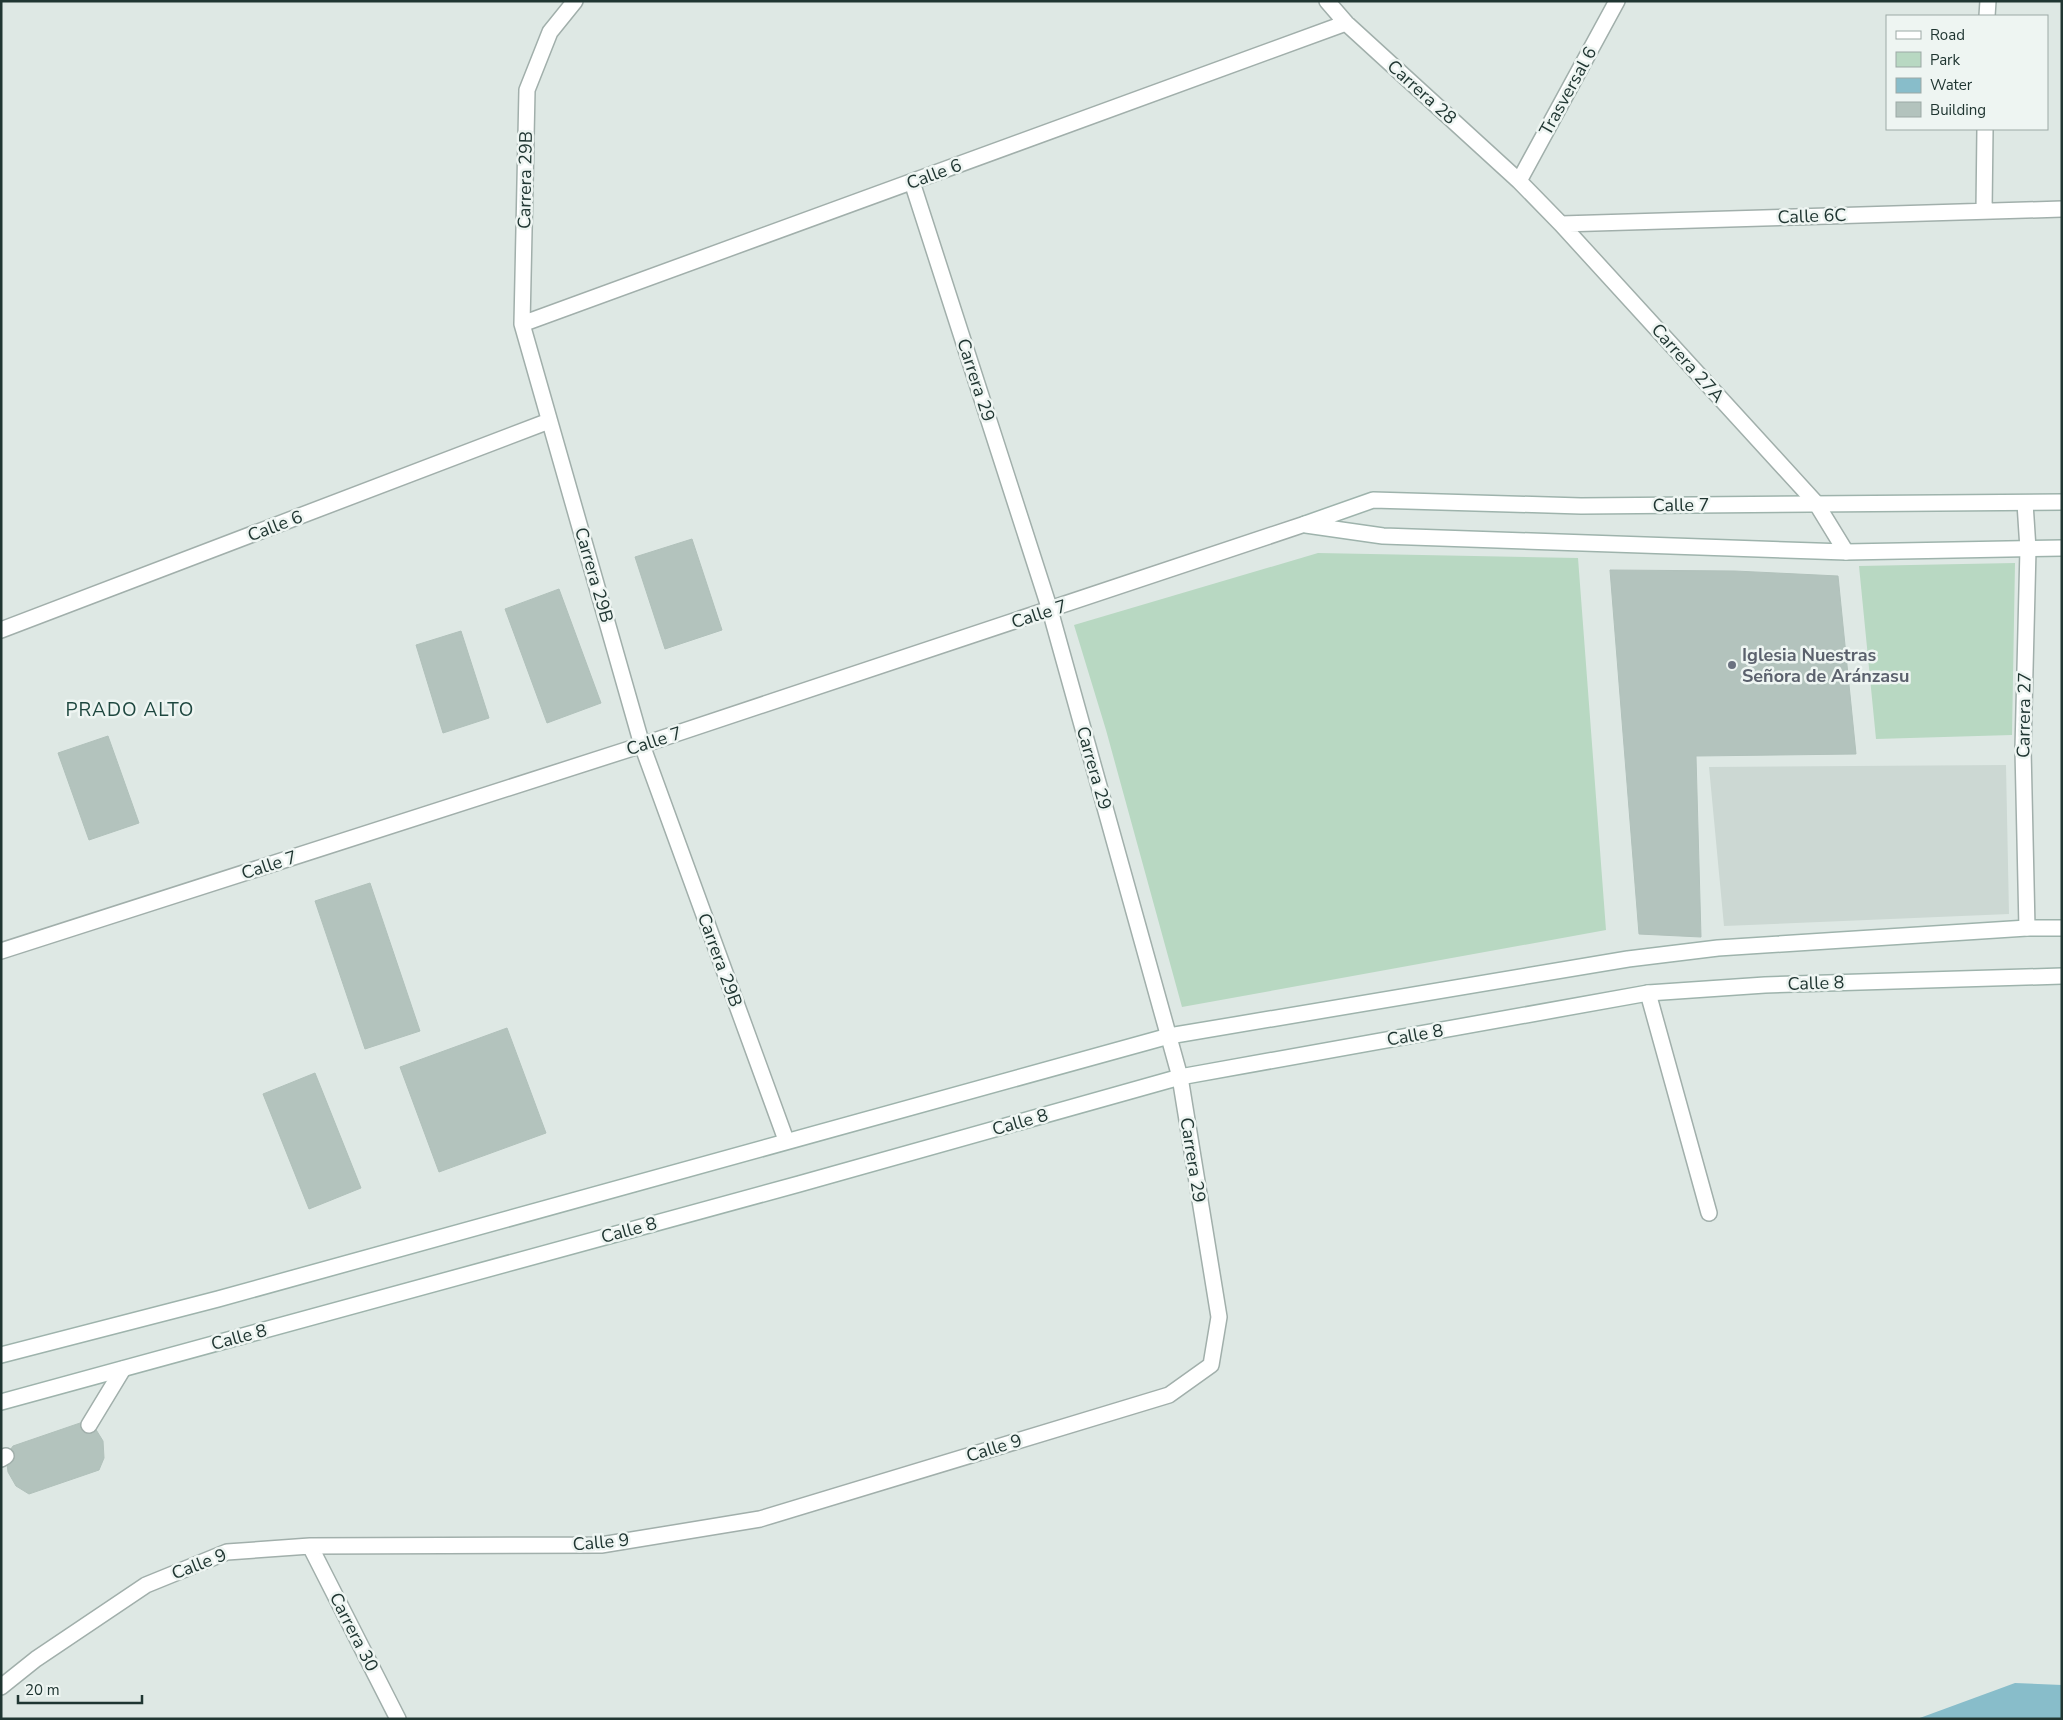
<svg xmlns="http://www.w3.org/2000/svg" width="2063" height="1720" viewBox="0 0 2063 1720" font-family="'Nunito Sans',sans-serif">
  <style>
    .built { fill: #ccd8d3 }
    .green { fill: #b8d8c2 }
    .water { fill: #88bdca }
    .building { fill: #b3c3bd; stroke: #b1c1bb }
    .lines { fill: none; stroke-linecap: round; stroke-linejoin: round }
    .service-casing { stroke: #a1afab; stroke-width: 18 }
    .minor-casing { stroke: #a1afab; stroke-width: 18 }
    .tertiary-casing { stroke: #a1afab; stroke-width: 18 }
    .secondary-casing { stroke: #9eb3ac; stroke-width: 18 }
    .service { stroke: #fff; stroke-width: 15 }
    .minor { stroke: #fff; stroke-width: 15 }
    .tertiary { stroke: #fff; stroke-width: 15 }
    .secondary { stroke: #fff; stroke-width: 15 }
    .worship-dot { fill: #6b7280; stroke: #eef5f2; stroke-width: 2 }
    .labels { text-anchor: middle; stroke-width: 5; stroke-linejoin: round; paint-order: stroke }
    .street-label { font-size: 18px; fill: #203632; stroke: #eef5f2 }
    .worship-label { font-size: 18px; font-weight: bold; fill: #5b616d; stroke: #eef5f2; text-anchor: start }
    .neighbourhood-label { font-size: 19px; letter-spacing: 1px; fill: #1e473f; stroke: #eef5f2 }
  </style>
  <rect width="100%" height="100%" fill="#dee8e4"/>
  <!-- built -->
  <path class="built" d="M 2006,765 L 2009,914 L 1724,926 L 1709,767 Z"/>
  <!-- green -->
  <path class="green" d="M 1318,553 L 1578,558 L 1606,930 L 1182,1007 L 1106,730 L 1074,625 Z
    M 2015,563 L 2012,735 L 1876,739 L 1859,566 Z"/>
  <!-- water -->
  <path class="water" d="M 2015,1683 L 2062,1685 L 2062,1719 L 1917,1719 Z"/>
  <!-- building -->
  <path class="building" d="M 692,539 L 722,630 L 665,649 L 635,557 Z
    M 1610,570 L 1735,571 L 1838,576 L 1856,754 L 1696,756 L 1701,937 L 1639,934 Z
    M 559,589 L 601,703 L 547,723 L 505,609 Z
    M 461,631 L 489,718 L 443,733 L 416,645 Z
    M 108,736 L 139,823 L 89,840 L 58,753 Z
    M 370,883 L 420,1031 L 365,1049 L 315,901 Z
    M 507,1028 L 546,1133 L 439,1172 L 400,1067 Z
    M 315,1073 L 361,1188 L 309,1209 L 263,1094 Z
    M 83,1422 L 95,1428 L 103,1441 L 104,1458 L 99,1470 L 29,1494 L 16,1486 L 8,1472 L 6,1456 L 13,1446 Z"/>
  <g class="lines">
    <!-- service casing -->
    <g class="service-casing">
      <path id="service" d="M 89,1425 L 123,1369
        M 1,1459 L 6,1456"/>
    </g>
    <!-- minor casing -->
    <g class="minor-casing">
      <path id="minor" d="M 575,1 L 550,32 L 527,90 L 522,324 L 642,745 L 786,1140
        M 1327,1 L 1346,23 L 1519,181 L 1561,224 L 1816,503 L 1846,552
        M 1987,16 L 1988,1
        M 1519,181 L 1617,1
        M 1984,211 L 1985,129
        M 1561,224 L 2062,209
        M 522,324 L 1346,23
        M 2025,503 L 2028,549 L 2023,749 L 2027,928
        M 1,630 L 549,421
        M 1648,993 L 1709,1213
        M 310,1546 L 398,1719
        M 1,1687 L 36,1659 L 146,1585 L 227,1552 L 310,1546 L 601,1545 L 760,1519 L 1169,1395 L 1211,1365 L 1219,1317 L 1180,1077 L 1050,610 L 912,182"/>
    </g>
    <!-- tertiary casing -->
    <g class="tertiary-casing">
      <path id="tertiary" d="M 1,951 L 642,745 L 1305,524"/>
    </g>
    <!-- secondary casing -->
    <g class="secondary-casing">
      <path id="secondary" d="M 1305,524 L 1373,500 L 1581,506 L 2062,502
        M 1306,525 L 1383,536 L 1846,552 L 2062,548
        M 1,1355 L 218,1299 L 1169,1036 L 1628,959 L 1718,948 L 2027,928 L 2062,928
        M 1,1402 L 799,1184 L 1180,1077 L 1648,993 L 1765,985 L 2062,976"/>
    </g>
    <!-- service -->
    <use href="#service" class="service"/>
    <!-- minor -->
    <use href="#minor" class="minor"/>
    <!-- tertiary -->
    <use href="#tertiary" class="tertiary"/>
    <!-- secondary -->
    <use href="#secondary" class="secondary"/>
  </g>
  <!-- markers -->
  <circle class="worship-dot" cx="1732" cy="665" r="5"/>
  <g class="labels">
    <!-- street labels -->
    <g class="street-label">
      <text transform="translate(1568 91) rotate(-61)" y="6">Trasversal 6</text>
      <text transform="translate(1422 92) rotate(42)" y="6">Carrera 28</text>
      <text transform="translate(934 174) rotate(-20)" y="6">Calle 6</text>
      <text transform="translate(525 180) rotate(-89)" y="6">Carrera 29B</text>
      <text transform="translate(1812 216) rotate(-2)" y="6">Calle 6C</text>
      <text transform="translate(1688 363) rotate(48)" y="6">Carrera 27A</text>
      <text transform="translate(976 380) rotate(72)" y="6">Carrera 29</text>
      <text transform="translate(1681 505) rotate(-1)" y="6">Calle 7</text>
      <text transform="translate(275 526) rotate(-21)" y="6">Calle 6</text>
      <text transform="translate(594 575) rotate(74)" y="6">Carrera 29B</text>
      <text transform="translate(1039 614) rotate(-18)" y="6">Calle 7</text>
      <text transform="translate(2024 715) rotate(-89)" y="6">Carrera 27</text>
      <text transform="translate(654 741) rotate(-18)" y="6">Calle 7</text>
      <text transform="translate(1094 768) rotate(74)" y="6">Carrera 29</text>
      <text transform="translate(269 865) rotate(-18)" y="6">Calle 7</text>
      <text transform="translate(720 960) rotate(70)" y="6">Carrera 29B</text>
      <text transform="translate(1816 983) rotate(-2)" y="6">Calle 8</text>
      <text transform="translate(1415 1035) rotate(-10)" y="6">Calle 8</text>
      <text transform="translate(1020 1122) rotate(-16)" y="6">Calle 8</text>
      <text transform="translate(1193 1160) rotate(81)" y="6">Carrera 29</text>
      <text transform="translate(629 1230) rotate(-15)" y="6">Calle 8</text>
      <text transform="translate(239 1337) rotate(-15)" y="6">Calle 8</text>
      <text transform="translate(994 1448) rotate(-17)" y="6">Calle 9</text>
      <text transform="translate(601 1542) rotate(-5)" y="6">Calle 9</text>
      <text transform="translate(199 1564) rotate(-21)" y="6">Calle 9</text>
      <text transform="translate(354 1632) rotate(63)" y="6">Carrera 30</text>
    </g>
    <!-- worship labels -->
    <g class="worship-label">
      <text x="1742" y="661">Iglesia Nuestras<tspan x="1742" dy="21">Señora de Aránzasu</tspan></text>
    </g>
    <!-- neighbourhood labels -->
    <g class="neighbourhood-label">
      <text x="130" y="716">PRADO ALTO</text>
    </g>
  </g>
  <!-- border -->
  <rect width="2063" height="1720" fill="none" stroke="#203632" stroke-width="5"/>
  <!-- legend -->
  <rect x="1886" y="15" width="162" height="115" fill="#eef5f2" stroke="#9ca9a5"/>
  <rect x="1896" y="31" width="25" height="8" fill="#ffffff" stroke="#9ca9a5"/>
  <text x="1930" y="40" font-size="15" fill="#203632">Road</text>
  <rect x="1896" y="52" width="25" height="15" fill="#b8d8c2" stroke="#9ca9a5"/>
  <text x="1930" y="65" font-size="15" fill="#203632">Park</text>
  <rect x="1896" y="78" width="25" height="15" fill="#88bdca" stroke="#9ca9a5"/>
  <text x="1930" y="90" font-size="15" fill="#203632">Water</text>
  <rect x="1896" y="102" width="25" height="15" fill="#b3c3bd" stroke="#9ca9a5"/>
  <text x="1930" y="115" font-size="15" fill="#203632">Building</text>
  <!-- scale -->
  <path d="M18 1695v8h124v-8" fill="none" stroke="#203632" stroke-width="2.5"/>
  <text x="25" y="1695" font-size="15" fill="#203632" stroke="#eef5f2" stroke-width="4" paint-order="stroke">20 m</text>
</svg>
